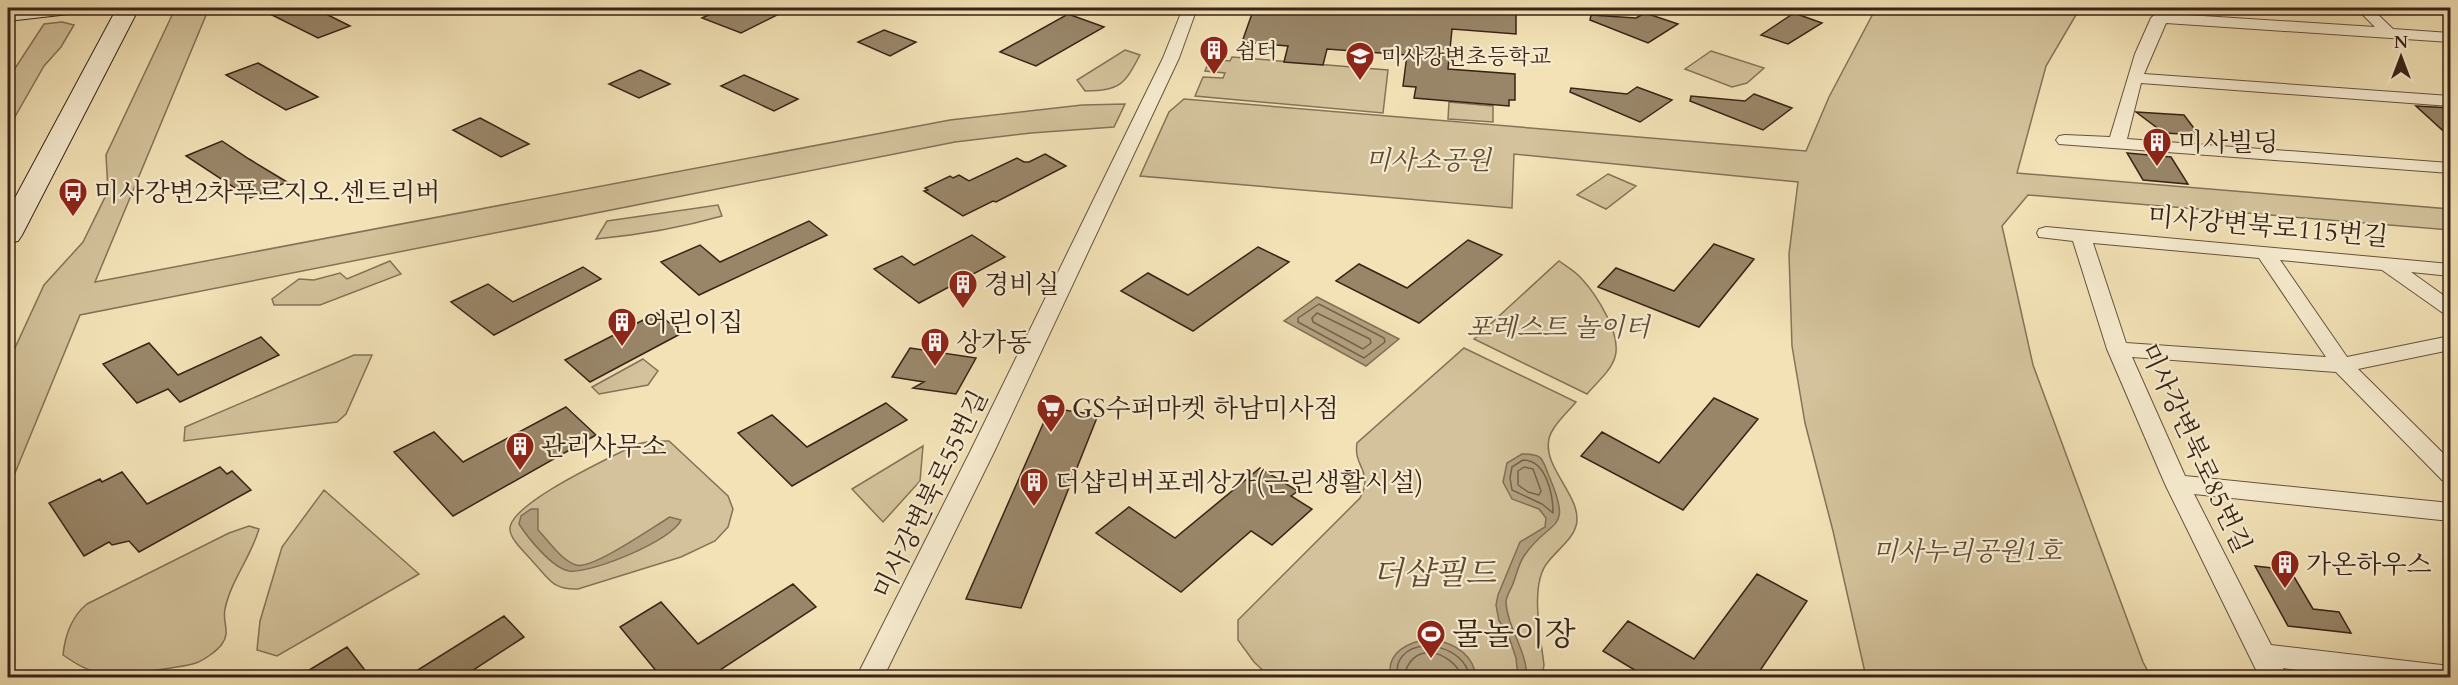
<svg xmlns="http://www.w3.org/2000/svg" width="2458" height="685" viewBox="0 0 2458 685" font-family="Cardo,'Noto Serif KR',serif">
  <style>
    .green { fill: #d3c29b; stroke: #867258; stroke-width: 1.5 }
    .water { fill: #b3a180; stroke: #826f56; stroke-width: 1.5 }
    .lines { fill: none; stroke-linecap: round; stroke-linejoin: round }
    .shore { stroke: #76624b; stroke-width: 1.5 }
    .building { fill: #998669; stroke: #392316; stroke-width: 1.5 }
    .street-casing { stroke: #67533e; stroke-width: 2 }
    .secondary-casing { stroke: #392316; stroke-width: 2 }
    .street { fill: #f7ecd0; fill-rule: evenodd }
    .secondary { fill: #f7ecd0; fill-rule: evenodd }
    .labels { text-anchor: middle; stroke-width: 4.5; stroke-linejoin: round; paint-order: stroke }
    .far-poi-label { font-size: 22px; fill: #392316; stroke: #f7ecd0; text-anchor: start }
    .poi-label { font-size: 26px; fill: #392316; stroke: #f7ecd0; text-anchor: start }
    .park-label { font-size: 26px; font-style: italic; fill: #604b37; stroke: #f7ecd0 }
    .street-label { font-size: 26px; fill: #392316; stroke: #f7ecd0 }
    .near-park-label { font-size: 32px; font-style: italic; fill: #604b37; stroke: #f7ecd0 }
    .near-poi-label { font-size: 32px; fill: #392316; stroke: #f7ecd0; text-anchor: start }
  </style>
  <rect width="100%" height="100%" fill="#f2e2b6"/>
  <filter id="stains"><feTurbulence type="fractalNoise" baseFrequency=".00333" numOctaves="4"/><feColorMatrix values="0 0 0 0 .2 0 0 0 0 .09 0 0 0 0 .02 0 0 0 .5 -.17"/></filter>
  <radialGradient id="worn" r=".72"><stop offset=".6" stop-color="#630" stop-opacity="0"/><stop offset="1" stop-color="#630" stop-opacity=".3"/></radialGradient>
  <!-- green -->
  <path class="green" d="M 182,8 L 209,8 L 95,282 L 950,120 L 1082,105 L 1125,104 L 1114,127 L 1031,133 L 955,142 L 80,315 L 8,490 L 8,363 L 44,285 L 83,242 L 108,191 L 106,155 L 174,11 Z
    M 1876,8 L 2080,8 L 2046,66 L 2017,173 L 2450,209 L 2450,230 L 2028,195 L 2002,226 L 2033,365 L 2143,662 L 2151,677 L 1866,677 L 1833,531 L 1805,423 L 1792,346 L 1789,254 L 1798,182 L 1514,154 L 1512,208 L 1140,176 L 1169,112 L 1184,99 L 1806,151 L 1829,97 Z
    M 62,22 L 74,25 L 61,47 L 44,66 L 8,129 L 8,79 L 44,24 Z
    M 1125,50 L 1140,55 C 1124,85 1121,90 1085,91 L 1077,80 Z
    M 1711,51 L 1764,68 L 1747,83 L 1732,87 L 1685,69 Z
    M 1232,57 L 1388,70 L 1383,113 L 1195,96 L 1203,77 L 1223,78 L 1225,73 L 1205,71 L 1210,59 L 1230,61 Z
    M 1449,102 L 1493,106 L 1493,122 L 1448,119 Z
    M 1608,174 L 1636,186 L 1606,209 L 1577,195 Z
    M 718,205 L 722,216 C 680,228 639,235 596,239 L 607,221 Z
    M 390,261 L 401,274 L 320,305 L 274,305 L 272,299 L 299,279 L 314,280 L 340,273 L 347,279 Z
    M 1559,261 C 1566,266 1575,271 1581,278 C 1596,294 1622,334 1615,357 C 1611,371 1596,383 1587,394 L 1474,339 Z
    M 1464,348 L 1576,402 C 1568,412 1551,427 1549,439 C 1542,468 1584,498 1576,526 C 1572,540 1556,551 1548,562 C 1529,584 1541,638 1544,665 L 1542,677 L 1270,677 L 1254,662 L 1238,640 L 1238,620 L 1360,498 C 1374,470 1353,468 1357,443 Z
    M 354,355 L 372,355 L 346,414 L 337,422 L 184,441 L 185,427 Z
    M 643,359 L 658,371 L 648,385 L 599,394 L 592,387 Z
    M 652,441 L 669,441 L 728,496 L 733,509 L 728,527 L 715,541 L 681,557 L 578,589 C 553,590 550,580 534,563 C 527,554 511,541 510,530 C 507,504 614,456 637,444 Z
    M 923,446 L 920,481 L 883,522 L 852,489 Z
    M 324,490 L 419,574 L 277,656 L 257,650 L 260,621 L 282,547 Z
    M 249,526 L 259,529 C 251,557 231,580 225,609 C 222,622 231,632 222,644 C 217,651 204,660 196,663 C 179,668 123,675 105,674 C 89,672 76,664 63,655 C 65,636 72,616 87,604 L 229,533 Z"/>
  <!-- water -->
  <path class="water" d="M 1317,297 L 1399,339 L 1366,366 L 1284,321 Z
    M 1522,454 C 1543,454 1542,458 1549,476 C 1574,534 1550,517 1524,556 C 1519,563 1517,573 1514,581 C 1512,588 1506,596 1506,602 C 1507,627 1527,651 1527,678 L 1518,677 L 1516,658 L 1507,631 L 1499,621 L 1496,605 L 1498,595 L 1520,542 L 1545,527 L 1546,518 L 1539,509 L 1512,499 L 1503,482 L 1507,463 Z
    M 531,509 L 538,509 L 538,530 C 549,541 561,560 576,565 C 592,570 653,527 670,517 L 681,520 C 673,540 591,574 569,571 C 552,568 528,538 519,524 L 521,516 Z
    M 1431,639 C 1453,643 1473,653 1476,677 L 1391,677 C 1385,652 1410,641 1431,639 Z"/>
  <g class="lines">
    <!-- shore -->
    <path class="shore" d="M 1319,304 L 1384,338 L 1385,342 L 1364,358 L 1298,322 L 1298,318 Z
      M 1317,313 L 1370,339 L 1371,343 L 1363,349 L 1313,322 L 1312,318 Z
      M 1523,460 C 1546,460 1553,494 1553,513 L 1542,504 L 1512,490 L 1510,478 L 1512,467 Z
      M 1524,467 L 1533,469 L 1541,491 L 1539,495 L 1528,492 L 1518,485 L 1518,471 Z
      M 1397,678 C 1397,674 1397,668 1398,664 C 1408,636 1453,644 1465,665 C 1467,668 1469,674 1470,678
      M 1404,678 C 1410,640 1451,649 1463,678"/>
  </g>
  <!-- building -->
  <path class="building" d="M 258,8 L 314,8 L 350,26 L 318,38 Z
    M 723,8 L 791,8 L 741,33 L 702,18 Z
    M 1254,8 L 1429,8 L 1516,14 L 1516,34 L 1452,29 L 1448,69 L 1515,74 L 1515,100 L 1509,100 L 1509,106 L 1414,98 L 1416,87 L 1403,86 L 1407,55 L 1327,49 L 1323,65 L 1284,62 L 1288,46 L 1242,42 Z
    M 1645,13 L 1678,24 L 1648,43 L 1590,20 L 1591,15 L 1636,18 Z
    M 1794,13 L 1822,23 L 1788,44 L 1761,35 Z
    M 1068,14 L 1104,27 L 1036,66 L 1000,52 Z
    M 884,30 L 916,42 L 890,56 L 858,42 Z
    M 258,63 L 281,76 L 318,97 L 286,110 L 226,75 Z
    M 640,70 L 670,84 L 639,98 L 609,84 Z
    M 744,75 L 798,99 L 774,111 L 721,86 Z
    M 1637,87 L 1672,100 L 1640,122 L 1570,92 L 1571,88 L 1627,94 Z
    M 1754,94 L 1792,108 L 1763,130 L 1690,101 L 1691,96 L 1745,101 Z
    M 2416,106 L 2451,108 L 2451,138 Z
    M 2136,112 L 2184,115 L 2199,135 L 2164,133 Z
    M 480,118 L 529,144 L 501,157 L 453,130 Z
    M 222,141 L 249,159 L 287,182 L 250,198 L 186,156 Z
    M 2127,153 L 2171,157 L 2188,184 L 2143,180 Z
    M 1045,154 L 1066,166 L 996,202 L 993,201 L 963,216 L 924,191 L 928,190 L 925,188 L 950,176 L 953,178 L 959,175 L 969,181 L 1017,158 L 1024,162 L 1029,162 Z
    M 809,221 L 827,235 L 699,295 L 661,262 L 700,245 L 720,262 Z
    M 972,235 L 1005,257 L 919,303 L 874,269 L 902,256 L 914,265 Z
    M 1468,240 L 1502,255 L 1419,323 L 1336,281 L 1359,264 L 1407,288 Z
    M 1714,244 L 1754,259 L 1699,327 L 1598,287 L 1616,268 L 1674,291 Z
    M 1258,247 L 1289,262 L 1193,331 L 1121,291 L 1148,273 L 1188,295 Z
    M 583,267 L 601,279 L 494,335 L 451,302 L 488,284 L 513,302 Z
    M 657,313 L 682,333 L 590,382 L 565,360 Z
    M 261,337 L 279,355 L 180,402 L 168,389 L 137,403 L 103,364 L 149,343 L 178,375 Z
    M 910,348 L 976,358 L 956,394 L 913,388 L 924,382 L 892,377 Z
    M 1714,398 L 1758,419 L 1683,510 L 1581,456 L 1602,432 L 1659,463 Z
    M 886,403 L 907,420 L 792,486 L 738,433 L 772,415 L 807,447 Z
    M 566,407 L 596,435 L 453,516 L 394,452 L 434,432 L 463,462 Z
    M 1050,408 L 1098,415 L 1021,608 L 966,599 Z
    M 220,467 L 227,474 L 232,471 L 251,490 L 139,552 L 129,541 L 112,545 L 109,542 L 84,556 L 49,503 L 100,479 L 102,482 L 122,472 L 147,504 Z
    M 1260,468 L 1298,491 L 1291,496 L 1312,509 L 1272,545 L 1251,531 L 1181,592 L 1096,533 L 1129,507 L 1175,538 Z
    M 2255,566 L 2290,570 L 2313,609 L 2339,612 L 2351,633 L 2288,626 Z
    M 1757,574 L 1807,601 L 1755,678 L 1648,678 L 1603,651 L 1628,621 L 1694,659 Z
    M 793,584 L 816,607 L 708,678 L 662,678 L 620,627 L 661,602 L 698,644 Z
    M 504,616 L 524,637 L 461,678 L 405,678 Z
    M 347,647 L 371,678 L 296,678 Z"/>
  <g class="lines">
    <!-- street casing -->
    <g class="street-casing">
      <path id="street" d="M 1183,8 L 1197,8 L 1179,58 L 994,452 L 883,678 L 856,678 L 970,452 L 1163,58 Z
        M 2162,8 L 2176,8 L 2172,14 L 2375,27 L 2356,8 L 2371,8 L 2393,29 L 2450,33 L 2450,42 L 2166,23 L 2144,74 L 2450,96 L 2450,106 L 2141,83 L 2127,139 L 2450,163 L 2450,173 L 2059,144 L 2056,140 L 2059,136 L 2065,135 L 2110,137 L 2135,54 L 2151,18 Z
        M 2046,227 L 2450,264 L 2450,276 L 2411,272 L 2450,300 L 2450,315 L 2443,313 L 2382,270 L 2280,260 L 2347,357 L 2450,336 L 2450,350 L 2358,369 L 2450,460 L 2450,482 L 2442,480 L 2336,372 L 2132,357 L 2185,476 L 2450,503 L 2450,521 L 2194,494 L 2271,645 L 2450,666 L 2450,678 L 2360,678 L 2283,668 L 2287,678 L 2260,678 L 2165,484 L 2107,349 L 2073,241 L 2039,237 L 2037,233 L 2039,229 ZM 2093,243 L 2259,258 L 2326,357 L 2126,343 Z"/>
    </g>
    <!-- secondary casing -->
    <g class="secondary-casing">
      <path id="secondary" d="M 18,8 L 80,8 L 76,12 L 69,14 L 8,21 L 8,9 Z
        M 117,8 L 139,8 L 22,235 L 18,241 L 8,243 L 8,211 Z"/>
    </g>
    <!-- street -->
    <use href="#street" class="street"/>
    <!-- secondary -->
    <use href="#secondary" class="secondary"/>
  </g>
  <!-- icons -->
  <defs>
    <g id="building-pin" transform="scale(1.5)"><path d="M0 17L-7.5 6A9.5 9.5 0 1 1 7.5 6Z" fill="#8f2418" stroke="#f7ecd0"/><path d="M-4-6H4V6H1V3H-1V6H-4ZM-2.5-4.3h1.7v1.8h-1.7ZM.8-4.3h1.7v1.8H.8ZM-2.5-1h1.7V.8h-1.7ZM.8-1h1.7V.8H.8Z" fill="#fff"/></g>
    <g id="school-pin" transform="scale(1.5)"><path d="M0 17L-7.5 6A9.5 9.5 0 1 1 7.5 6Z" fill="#8f2418" stroke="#f7ecd0"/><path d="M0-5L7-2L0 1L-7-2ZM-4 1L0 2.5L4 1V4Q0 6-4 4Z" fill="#fff"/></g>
    <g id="bus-pin" transform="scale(1.5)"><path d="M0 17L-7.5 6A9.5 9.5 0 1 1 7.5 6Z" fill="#8f2418" stroke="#f7ecd0"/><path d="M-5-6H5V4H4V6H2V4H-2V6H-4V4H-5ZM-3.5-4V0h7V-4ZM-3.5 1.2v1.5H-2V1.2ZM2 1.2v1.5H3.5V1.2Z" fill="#fff"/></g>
    <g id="supermarket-pin" transform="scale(1.5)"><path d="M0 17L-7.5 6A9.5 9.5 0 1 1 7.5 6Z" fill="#8f2418" stroke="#f7ecd0"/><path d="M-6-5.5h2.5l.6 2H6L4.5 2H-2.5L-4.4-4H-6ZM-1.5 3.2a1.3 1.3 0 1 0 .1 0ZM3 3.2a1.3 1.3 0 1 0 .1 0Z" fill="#fff"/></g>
    <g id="stadium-pin" transform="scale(1.5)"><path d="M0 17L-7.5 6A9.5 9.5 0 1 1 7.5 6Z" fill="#8f2418" stroke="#f7ecd0"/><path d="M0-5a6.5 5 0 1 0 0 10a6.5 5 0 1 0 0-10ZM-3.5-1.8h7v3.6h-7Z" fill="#fff"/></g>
  </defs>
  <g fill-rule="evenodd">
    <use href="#building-pin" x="1214" y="50"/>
    <use href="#school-pin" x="1360" y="56"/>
    <use href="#building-pin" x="2157" y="142"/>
    <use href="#bus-pin" x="73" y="192"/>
    <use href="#building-pin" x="963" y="284"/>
    <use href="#building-pin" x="622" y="322"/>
    <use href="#building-pin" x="935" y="342"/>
    <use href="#supermarket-pin" x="1051" y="408"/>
    <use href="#building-pin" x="520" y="446"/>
    <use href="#building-pin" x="1034" y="482"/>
    <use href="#building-pin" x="2285" y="564"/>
    <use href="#stadium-pin" x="1431" y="634"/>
  </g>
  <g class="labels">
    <!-- far-poi labels -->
    <g class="far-poi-label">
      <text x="1235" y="58">쉼터</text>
      <text x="1381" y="64">미사강변초등학교</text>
    </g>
    <!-- poi labels -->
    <g class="poi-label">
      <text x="2178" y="151">미사빌딩</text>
      <text x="94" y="201">미사강변2차푸르지오.센트리버</text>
      <text x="984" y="293">경비실</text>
      <text x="643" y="331">어린이집</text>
      <text x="956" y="351">상가동</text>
      <text x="1072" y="417">GS수퍼마켓 하남미사점</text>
      <text x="541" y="455">관리사무소</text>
      <text x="1055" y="491">더샵리버포레상가(근린생활시설)</text>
      <text x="2306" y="573">가온하우스</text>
    </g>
    <!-- park labels -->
    <g class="park-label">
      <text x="1428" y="169">미사소공원</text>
      <text x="1558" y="336">포레스트 놀이터</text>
      <text x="1967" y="560">미사누리공원1호</text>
    </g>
    <!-- street labels -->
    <g class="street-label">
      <text transform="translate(2268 226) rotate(5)" y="9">미사강변북로115번길</text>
      <text transform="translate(2196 448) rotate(65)" y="9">미사강변북로85번길</text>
      <text transform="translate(930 494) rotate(-64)" y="9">미사강변북로55번길</text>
    </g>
    <!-- near-park labels -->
    <g class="near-park-label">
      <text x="1434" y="584">더샵필드</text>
    </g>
    <!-- near-poi labels -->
    <g class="near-poi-label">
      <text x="1452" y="645">물놀이장</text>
    </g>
  </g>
  <!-- margin -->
  <rect width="2458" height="685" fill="none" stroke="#f2e2b6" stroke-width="30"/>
  <rect x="9" y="9" width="2440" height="667" fill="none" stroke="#392316" stroke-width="3"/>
  <rect x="15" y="15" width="2428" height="655" fill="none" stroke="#392316" stroke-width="1.5"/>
  <!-- north arrow -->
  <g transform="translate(2401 57)" stroke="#f7ecd0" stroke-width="4.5" paint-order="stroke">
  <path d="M0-4.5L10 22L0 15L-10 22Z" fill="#392316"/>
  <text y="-9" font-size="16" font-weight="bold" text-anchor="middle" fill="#392316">N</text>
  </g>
  <rect width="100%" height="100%" filter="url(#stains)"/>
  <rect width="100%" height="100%" fill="url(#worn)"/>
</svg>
